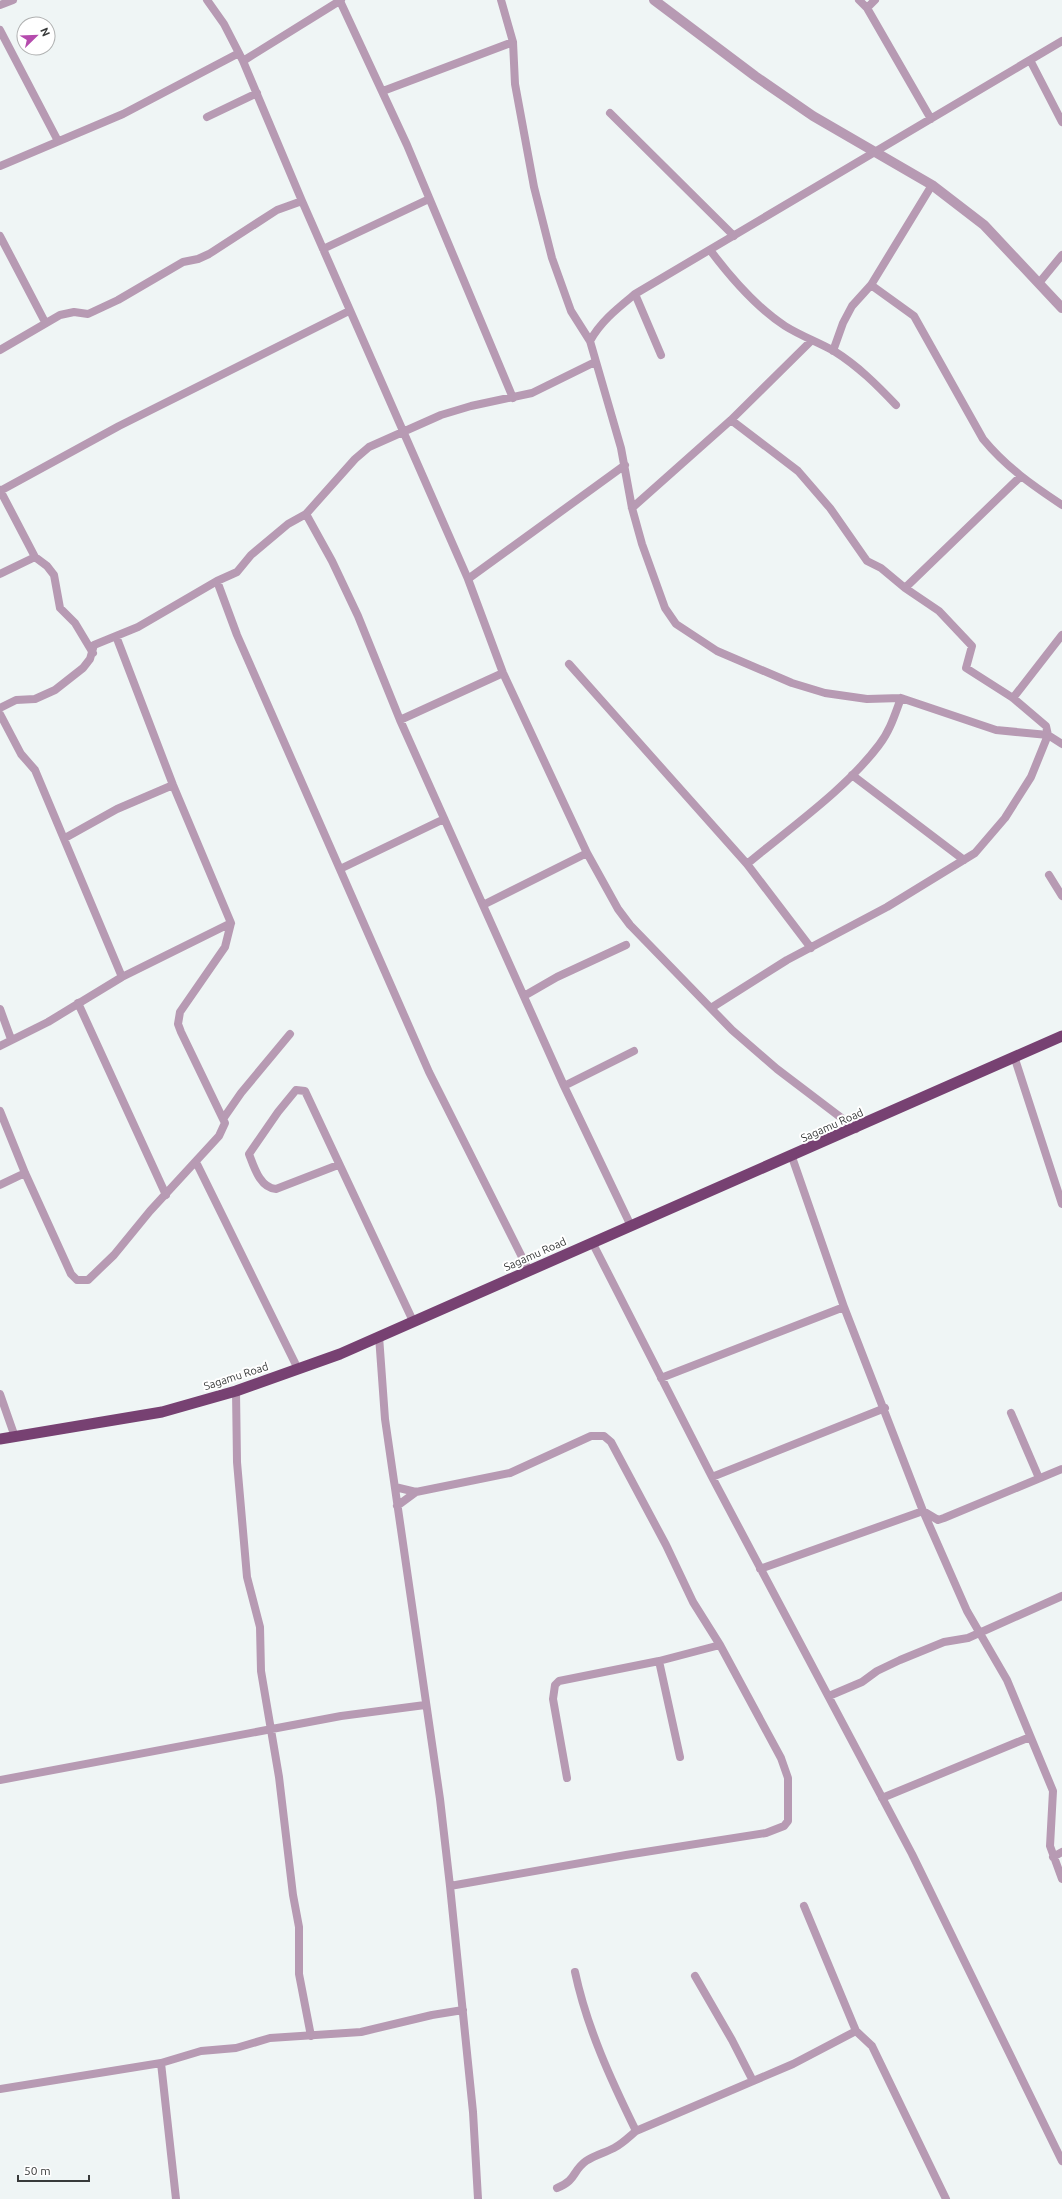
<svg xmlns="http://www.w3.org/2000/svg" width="1062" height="2199" viewBox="0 0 1062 2199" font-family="Ubuntu,sans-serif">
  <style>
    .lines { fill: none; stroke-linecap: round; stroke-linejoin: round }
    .minor { stroke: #b79ab3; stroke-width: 8 }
    .tertiary { stroke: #b79ab3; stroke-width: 10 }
    .trunk { stroke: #774172; stroke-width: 11 }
    .labels { text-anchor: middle; stroke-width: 4; stroke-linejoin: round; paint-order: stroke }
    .street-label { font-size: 11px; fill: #383a3a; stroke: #fff }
  </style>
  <rect width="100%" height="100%" fill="#eff5f5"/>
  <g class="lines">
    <!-- minor -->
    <path class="minor" d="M 207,0 L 224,24 L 243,61 L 302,201 L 468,579 L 503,673 L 587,853 L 618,909 L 630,925 L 732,1030 L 777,1069 L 856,1129
      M 501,0 L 513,42 L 515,84 L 534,187 L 552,258 L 571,311 L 590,341 L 621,448 L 632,508 L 642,544 L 665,608 L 676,624 L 717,651 L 792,683 L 825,693 L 867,699 L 901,698 L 996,730 L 1048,735 L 1062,744
      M 859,0 L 867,8 L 931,119
      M 340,1 L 407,145 L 513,398
      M 0,5 L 13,0
      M 867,8 L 875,0
      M 0,30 L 58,141
      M 1030,60 L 1062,122
      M 243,61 L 341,0
      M 383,91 L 513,42
      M 610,113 L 734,236
      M 207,117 L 257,93
      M 0,166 L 123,114 L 239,53
      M 0,236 L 45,322
      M 323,249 L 429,199
      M 710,250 C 731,278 756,307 785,326 C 801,336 818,342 834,351 C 858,366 877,385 896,405
      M 1039,283 L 1062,255
      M 871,285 L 914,316 L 983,439 C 1006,467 1032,485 1062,505
      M 635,294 L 661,355
      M 590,341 C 601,321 618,308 635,294 L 1062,41
      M 0,350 L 60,315 L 74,312 L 88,314 L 118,300 L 183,262 L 198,259 L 209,254 L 277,210 L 302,201
      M 833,351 L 843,323 L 852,306 L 871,285 L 932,185
      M 0,490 L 35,557 L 47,566 L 54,575 L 60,608 L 75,623 L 93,653
      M 0,491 L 119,426 L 349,311
      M 632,508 L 731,420 L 811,341
      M 306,514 L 332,561 L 358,616 L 400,720 L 564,1086 L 631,1226
      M 0,574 L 35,557
      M 468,579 L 625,465
      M 217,581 L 237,635 L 429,1072 L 529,1271
      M 905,588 L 1020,477
      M 116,636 L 173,785 L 231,923 L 225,947 L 180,1012 L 178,1024 L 181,1032 L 223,1119
      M 569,664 L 747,864 L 811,948
      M 1013,698 L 1062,635
      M 0,708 L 16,700 L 35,699 L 55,690 L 83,668 L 90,659 L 94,645 L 138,627 L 217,581 L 237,572 L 251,555 L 288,524 L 306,514 L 355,459 L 369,447 L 441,415 L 471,406 L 532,393 L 595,362
      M 0,714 L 21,754 L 35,770 L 122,977
      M 400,720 L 503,673
      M 852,775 L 964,860
      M 65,838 L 117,809 L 173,785
      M 747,864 C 790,828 846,789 879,745 C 890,731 895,714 901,698
      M 340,869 L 444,819
      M 1049,875 L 1062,896
      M 483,905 L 587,853
      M 524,996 L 557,977 L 626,945
      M 78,1003 L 166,1195
      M 711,1008 L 787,960 L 887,907 L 975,853 L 1005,818 L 1031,777 L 1048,735 L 1046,726 L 1013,698 L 966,668 L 972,646 L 939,611 L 905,588 L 881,568 L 867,561 L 830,508 L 798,471 L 731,420
      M 0,1009 L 11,1039
      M 0,1046 L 48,1022 L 122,977 L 231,923
      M 1014,1056 L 1062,1204
      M 564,1086 L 634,1051
      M 0,1111 L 25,1173 L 71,1274 L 77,1280 L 88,1280 L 114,1255 L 150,1211 L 219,1136 L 225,1123 L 223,1119 L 241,1093 L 290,1034
      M 792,1157 L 844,1307 L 923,1511 L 967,1611 L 1007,1680 L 1053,1791 L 1050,1846 L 1062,1879
      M 196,1162 L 298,1369
      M 338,1165 L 276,1189 C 260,1188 254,1167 249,1154 L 278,1112 L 296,1090 L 305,1091 L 413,1321
      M 0,1185 L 25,1173
      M 592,1242 L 712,1477 L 912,1854 L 1062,2161
      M 379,1336 L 385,1419 L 440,1799 L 450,1886 L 473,2112 L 478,2199
      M 661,1378 L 844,1307
      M 236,1391 L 237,1462 L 247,1577 L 260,1627 L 261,1671 L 279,1777 L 293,1895 L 299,1927 L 299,1974 L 311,2036
      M 0,1394 L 15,1437
      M 1011,1413 L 1039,1478
      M 712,1477 L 885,1408
      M 395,1487 L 416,1492 L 510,1473 L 591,1436 L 604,1436 L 611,1442 L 666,1545 L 693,1602 L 720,1645 L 781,1758 L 788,1778 L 788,1821 L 784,1826 L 766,1833 L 626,1855 L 450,1886
      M 397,1506 L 416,1492
      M 760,1569 L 923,1511 L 938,1520 L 944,1518 L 1062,1469
      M 659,1661 L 680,1757
      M 829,1696 L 862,1682 L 877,1671 L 900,1660 L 944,1642 L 968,1638 L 1062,1596
      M 567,1778 L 553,1699 L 555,1685 L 559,1681 L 659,1661 L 720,1645
      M 0,1780 L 341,1716 L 425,1705
      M 882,1798 L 1030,1737
      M 1053,1857 L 1062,1852
      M 804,1906 L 856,2031 L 872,2046 L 946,2199
      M 575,1972 C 587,2028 611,2080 636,2131
      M 695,1976 L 732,2040 L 753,2081
      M 161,2063 L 176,2199
      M 0,2089 L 161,2063 L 201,2051 L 236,2048 L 270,2038 L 361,2032 L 432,2015 L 463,2010
      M 557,2188 C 577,2180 572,2171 586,2161 C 595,2155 604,2153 614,2148 C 622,2144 629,2137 636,2131 L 793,2064 L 856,2031"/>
    <!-- tertiary -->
    <path class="tertiary" d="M 654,0 L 755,76 L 813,116 L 932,185 L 984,225 L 1062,308"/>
    <!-- trunk -->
    <path class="trunk" d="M 0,1439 L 162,1412 L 236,1391 L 340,1354 L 1062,1036"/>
  </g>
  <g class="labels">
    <!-- street labels -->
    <g class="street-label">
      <text transform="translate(832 1125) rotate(-24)" y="4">Sagamu Road</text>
      <text transform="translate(535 1254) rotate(-24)" y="4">Sagamu Road</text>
      <text transform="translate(236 1376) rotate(-18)" y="4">Sagamu Road</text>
    </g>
  </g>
  <!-- north arrow -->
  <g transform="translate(36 36) rotate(67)"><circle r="19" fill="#ffffff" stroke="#afb0b0"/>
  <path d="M0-3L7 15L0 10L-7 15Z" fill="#b54bad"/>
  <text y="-6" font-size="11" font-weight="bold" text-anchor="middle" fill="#383a3a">N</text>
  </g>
  <!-- scale -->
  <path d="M18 2175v6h71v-6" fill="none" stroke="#383a3a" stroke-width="2"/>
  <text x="24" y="2175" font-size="12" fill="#383a3a" stroke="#ffffff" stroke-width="3" paint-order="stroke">50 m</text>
</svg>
